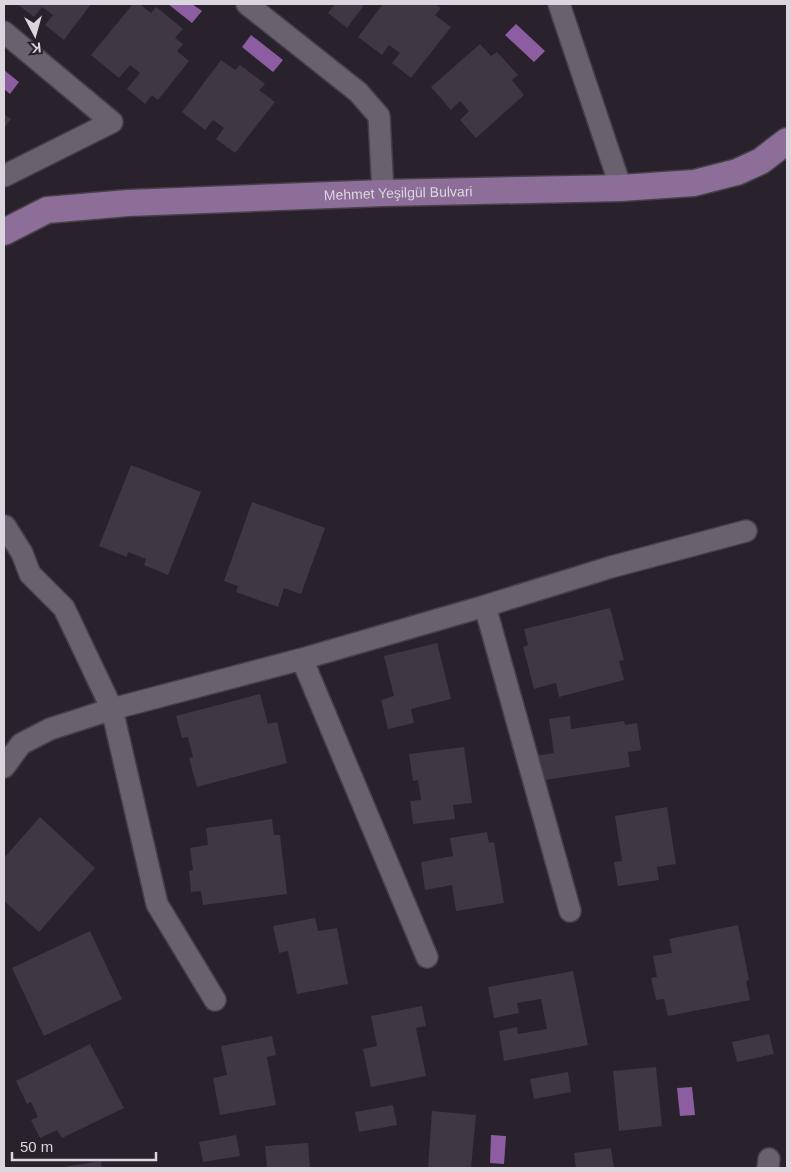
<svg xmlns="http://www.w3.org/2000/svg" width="791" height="1172" viewBox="0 0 791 1172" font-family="Helvetica,sans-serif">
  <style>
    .water { fill: #8d5da1 }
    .building { fill: #3f3743 }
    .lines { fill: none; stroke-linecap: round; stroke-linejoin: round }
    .minor-casing { stroke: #464049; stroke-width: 24 }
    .major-casing { stroke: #464049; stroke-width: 29 }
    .minor { stroke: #6a616e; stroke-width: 21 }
    .major { stroke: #8c6e99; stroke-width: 26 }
    .labels { text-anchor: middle; stroke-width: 4.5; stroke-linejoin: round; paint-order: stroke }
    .street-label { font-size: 14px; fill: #dbd6dd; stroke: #29222d }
  </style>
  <rect width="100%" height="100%" fill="#29222d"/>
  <!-- water -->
  <path class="water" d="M 168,4 L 192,4 L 202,11 L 192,23 Z
    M 516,24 L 545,51 L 534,62 L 505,35 Z
    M 251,35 L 283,60 L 273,72 L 242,47 Z
    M 4,70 L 19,82 L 10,94 L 4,89 Z
    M 692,1087 L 695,1115 L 680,1116 L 677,1088 Z
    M 491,1135 L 506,1136 L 504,1164 L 490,1163 Z"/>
  <!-- building -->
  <path class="building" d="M 17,4 L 91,4 L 64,40 L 45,25 L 53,15 L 42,7 L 34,17 Z
    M 133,4 L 140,4 L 151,13 L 156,7 L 183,29 L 175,38 L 183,44 L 177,51 L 189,61 L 158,100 L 152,95 L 145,104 L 127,89 L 140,73 L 130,65 L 119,78 L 91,55 Z
    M 335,4 L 365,4 L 347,28 L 328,13 Z
    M 383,4 L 435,4 L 441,8 L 435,15 L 451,27 L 411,78 L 392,63 L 400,53 L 389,45 L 382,55 L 358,37 Z
    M 480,44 L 491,56 L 497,52 L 518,75 L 512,80 L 524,95 L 476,138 L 460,120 L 469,111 L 460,101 L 451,110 L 431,87 Z
    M 221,60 L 235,70 L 240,65 L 265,84 L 259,90 L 275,102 L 235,153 L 216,139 L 224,128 L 213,120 L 205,130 L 182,112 Z
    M 4,114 L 11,119 L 4,128 Z
    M 131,465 L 201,492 L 168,575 L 144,565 L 146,559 L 128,552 L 127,557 L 99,546 Z
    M 252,502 L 325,528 L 301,594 L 284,588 L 278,607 L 236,592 L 238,586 L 224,581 Z
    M 610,608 L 624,660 L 619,661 L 624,680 L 559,697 L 556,683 L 534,689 L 523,647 L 528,645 L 524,629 Z
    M 437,643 L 451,699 L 411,709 L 414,723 L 388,729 L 381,700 L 394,696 L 384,656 Z
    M 260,694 L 268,724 L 277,722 L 287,763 L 197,787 L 189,758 L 193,757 L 188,737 L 182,738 L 176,716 Z
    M 570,716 L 571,729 L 624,721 L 625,725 L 637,723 L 641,750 L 628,752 L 630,767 L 538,781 L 534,756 L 554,753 L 549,719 Z
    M 464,747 L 472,803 L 453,805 L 455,819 L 413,824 L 410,801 L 421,800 L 418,780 L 413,781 L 409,754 Z
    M 667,807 L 676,864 L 657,867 L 659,880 L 618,886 L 614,862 L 622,861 L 615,816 Z
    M 40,817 L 95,868 L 39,932 L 4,901 L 4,858 Z
    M 272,819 L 274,835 L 280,835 L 287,894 L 203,905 L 201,891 L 191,892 L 189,871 L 193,870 L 190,848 L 208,845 L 206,828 Z
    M 487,832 L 489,843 L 494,842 L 504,903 L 456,911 L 452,885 L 425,890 L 421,862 L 453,856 L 450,838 Z
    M 315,918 L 318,931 L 337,928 L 348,984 L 297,994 L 288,951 L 279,953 L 273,926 Z
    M 738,925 L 749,980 L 746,981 L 750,1000 L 668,1016 L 664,999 L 656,1000 L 651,978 L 657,977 L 653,956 L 672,953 L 669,939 Z
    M 90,931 L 122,999 L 44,1036 L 12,968 Z
    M 573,971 L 588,1045 L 504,1061 L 499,1031 L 517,1027 L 518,1034 L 547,1029 L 541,999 L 517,1003 L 519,1013 L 494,1018 L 488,987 Z
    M 422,1006 L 426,1026 L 416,1028 L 426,1076 L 371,1087 L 363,1049 L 377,1046 L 371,1016 Z
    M 769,1034 L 774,1054 L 737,1062 L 732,1042 Z
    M 272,1036 L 276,1055 L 267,1057 L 276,1105 L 220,1115 L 213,1078 L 227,1075 L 221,1046 Z
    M 90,1044 L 124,1108 L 62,1138 L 57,1130 L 40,1138 L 31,1120 L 38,1117 L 31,1102 L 27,1104 L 16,1081 Z
    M 656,1067 L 662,1126 L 619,1131 L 613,1071 Z
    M 568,1072 L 571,1092 L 534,1099 L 530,1079 Z
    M 393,1105 L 397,1125 L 359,1132 L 355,1112 Z
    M 432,1111 L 476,1115 L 471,1168 L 428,1168 Z
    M 236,1135 L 240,1156 L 203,1162 L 199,1142 Z
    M 308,1143 L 310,1168 L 267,1168 L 265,1146 Z
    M 611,1148 L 614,1168 L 576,1168 L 574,1153 Z
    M 101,1161 L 102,1168 L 64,1168 L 64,1167 Z"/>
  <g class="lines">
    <!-- minor casing -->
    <g class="minor-casing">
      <path id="minor" d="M 247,4 L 358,92 L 379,116 L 383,193
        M 559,4 L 621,188
        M 4,32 L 112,122 L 4,176
        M 302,659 L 427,957
        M 4,767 L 21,744 L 50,729 L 112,709 L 64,608 L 30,574 L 22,553 L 5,526
        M 570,911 L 485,606 L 611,567 L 746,531
        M 215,1000 L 157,904 L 112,709 L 302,659 L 485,606
        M 768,1168 L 769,1159"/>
    </g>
    <!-- major casing -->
    <g class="major-casing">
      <g id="major">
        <path id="s1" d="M 4,232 L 47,210 L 128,203 L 383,193 L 621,188 L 694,183 L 737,172 L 761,161 L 787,141"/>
      </g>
    </g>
    <!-- minor -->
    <use href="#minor" class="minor"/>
    <!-- major -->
    <use href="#major" class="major"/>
  </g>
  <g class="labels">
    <!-- street labels -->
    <g class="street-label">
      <text dy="5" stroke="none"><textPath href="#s1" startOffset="400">Mehmet Yeşilgül Bulvari</textPath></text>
    </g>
  </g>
  <!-- border -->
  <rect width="791" height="1172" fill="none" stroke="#dbd6dd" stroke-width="10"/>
  <!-- north arrow -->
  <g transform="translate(35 35) rotate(174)" stroke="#29222d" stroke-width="4" paint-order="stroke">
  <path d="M0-4L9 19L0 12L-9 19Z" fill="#dbd6dd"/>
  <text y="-8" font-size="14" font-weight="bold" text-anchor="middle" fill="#dbd6dd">K</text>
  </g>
  <!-- scale -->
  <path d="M12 1152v8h144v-8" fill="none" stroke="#dbd6dd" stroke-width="2.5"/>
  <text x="20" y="1152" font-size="15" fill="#dbd6dd" stroke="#29222d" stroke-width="4" paint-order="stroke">50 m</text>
</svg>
